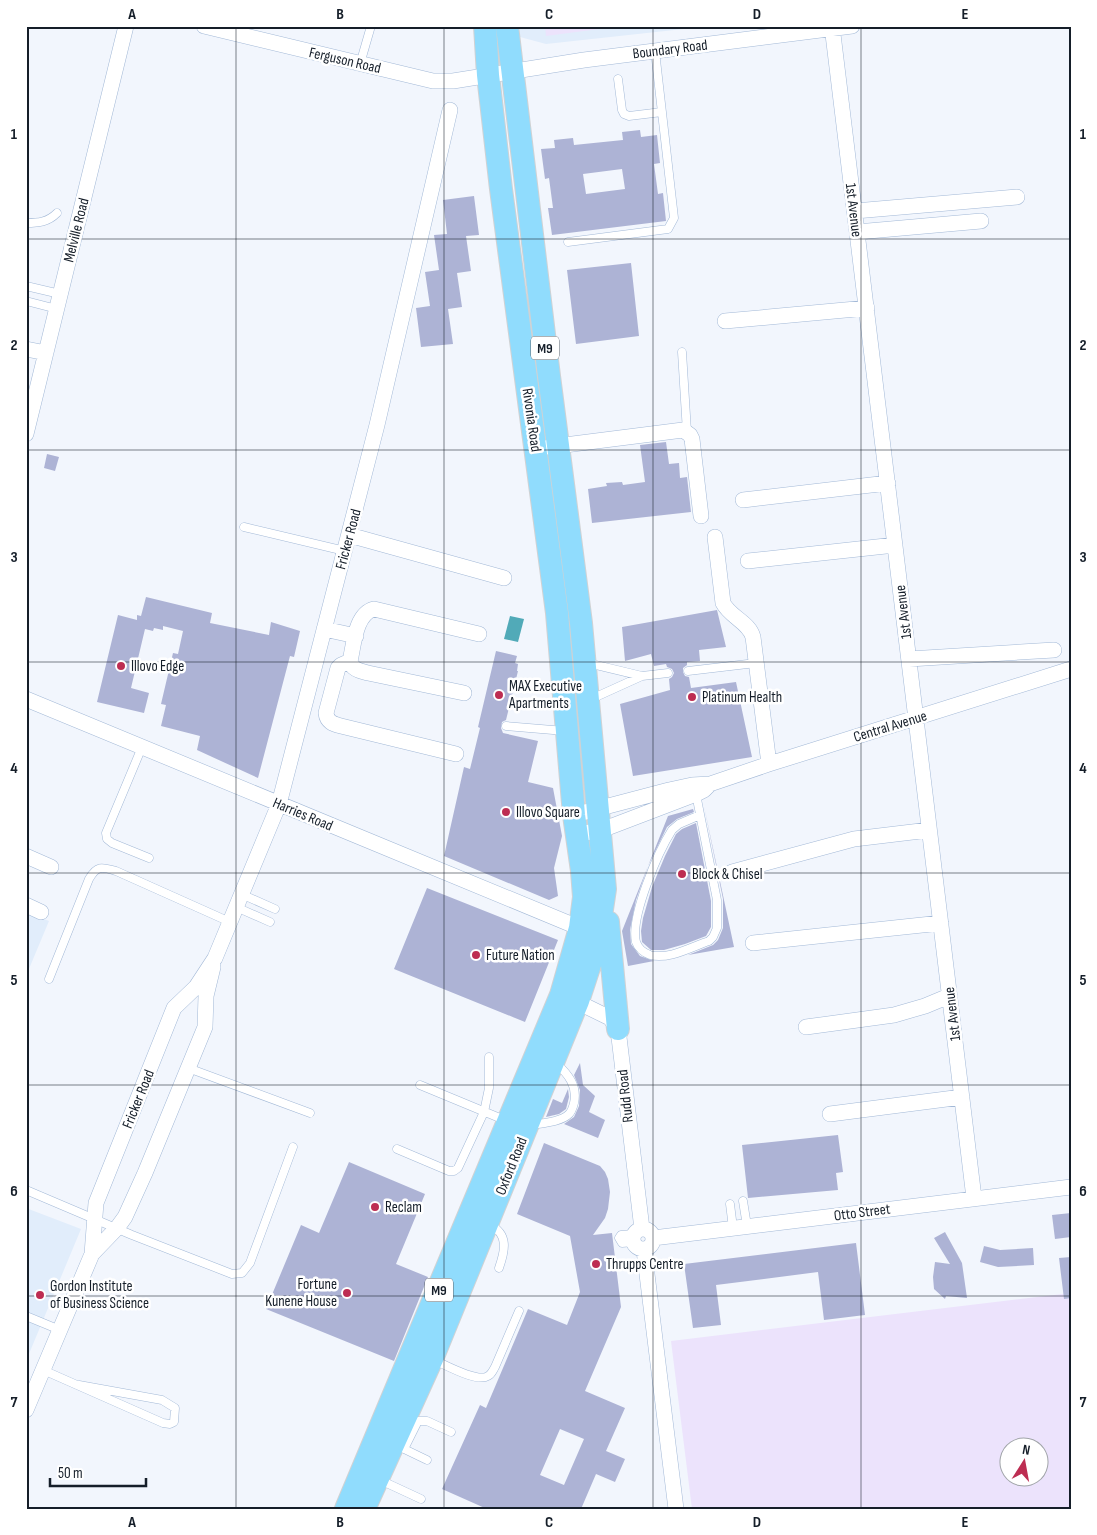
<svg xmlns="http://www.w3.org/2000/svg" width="1097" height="1535" viewBox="0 0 1097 1535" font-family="'Sofia Sans Condensed',sans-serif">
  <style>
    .built { fill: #e1edfb }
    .green { fill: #ece3fc; fill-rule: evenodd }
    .water { fill: #51aab8 }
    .building { fill: #adb3d5; fill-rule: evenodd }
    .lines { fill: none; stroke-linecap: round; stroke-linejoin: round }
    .lane-casing { stroke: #a3b9d7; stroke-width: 9 }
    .street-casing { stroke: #a3b9d7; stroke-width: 16 }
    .primary-casing { stroke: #d0d2d4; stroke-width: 24 }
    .lane { stroke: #fff; stroke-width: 8 }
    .street { stroke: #fff; stroke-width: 15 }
    .primary { stroke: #90dcfd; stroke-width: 22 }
    .grid { fill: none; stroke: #151e29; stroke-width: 1; stroke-opacity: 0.55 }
    .poi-dot { fill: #bd2d52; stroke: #fff; stroke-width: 2 }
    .labels { text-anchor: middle; stroke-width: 5; stroke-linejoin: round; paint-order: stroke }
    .shield { fill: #fff; stroke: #5b6269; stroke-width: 1 }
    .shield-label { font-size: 14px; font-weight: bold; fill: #151e29 }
    .street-label { font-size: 15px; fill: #151e29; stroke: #fff }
    .poi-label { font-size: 15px; fill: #151e29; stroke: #fff; text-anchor: start }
    .neatline { fill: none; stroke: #151e29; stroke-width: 2 }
    .grid-label { font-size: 16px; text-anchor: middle; font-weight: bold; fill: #151e29 }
  </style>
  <rect width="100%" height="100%" fill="#f2f6fd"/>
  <!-- built -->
  <path class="built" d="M 518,26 L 711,26 L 546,44 L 520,37 Z
    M 26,912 L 49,921 L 26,976 Z
    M 26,1208 L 81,1229 L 26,1361 Z"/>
  <!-- green -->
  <path class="green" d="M 545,26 L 622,26 L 546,36 Z
    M 1071,1293 L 1071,1509 L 692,1509 L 671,1341 ZM 1010,1448 L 1040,1448 L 1040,1478 L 1010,1478 Z"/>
  <!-- water -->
  <path class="water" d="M 510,616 L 524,619 L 518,642 L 504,639 Z"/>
  <!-- building -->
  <path class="building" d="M 640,130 L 641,137 L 657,135 L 660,163 L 654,164 L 658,194 L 663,193 L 666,221 L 552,235 L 548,208 L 553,208 L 549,178 L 545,179 L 541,149 L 555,148 L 554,140 L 573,138 L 574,145 L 623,140 L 622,132 ZM 622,169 L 625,189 L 586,194 L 583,174 Z
    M 474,196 L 479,235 L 466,236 L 471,271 L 457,273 L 462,307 L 448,309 L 453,344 L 421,347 L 416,308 L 430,306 L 425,272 L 439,270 L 434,235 L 447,234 L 443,200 Z
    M 631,263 L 639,336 L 576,344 L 567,270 Z
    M 666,442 L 669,464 L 679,463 L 680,478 L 687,477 L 691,512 L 592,523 L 588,489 L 607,486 L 606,483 L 622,482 L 623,485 L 645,482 L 640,445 Z
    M 47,454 L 59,457 L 55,471 L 44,468 Z
    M 146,597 L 212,613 L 210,623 L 269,635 L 271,622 L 300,631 L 294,657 L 290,656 L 258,778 L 197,750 L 200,736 L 161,726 L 166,705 L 161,704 L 173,653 L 178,654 L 183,631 L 163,626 L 163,630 L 154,628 L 153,631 L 145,629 L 131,688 L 149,693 L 144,713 L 97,702 L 118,615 L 137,620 L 137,615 L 141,616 Z
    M 717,610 L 726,647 L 699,650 L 700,661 L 687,662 L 687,665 L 683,668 L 683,672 L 685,676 L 689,677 L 691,688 L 736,682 L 752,757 L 633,776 L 620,704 L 670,690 L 669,679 L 672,677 L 674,673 L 672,669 L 667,667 L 666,664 L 654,666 L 651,654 L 625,661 L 622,627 Z
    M 496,651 L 517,656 L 515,663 L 518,664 L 517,671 L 518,671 L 506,720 L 502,722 L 501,728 L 503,733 L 538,741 L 528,782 L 553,788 L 562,836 L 554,868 L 558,896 L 549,900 L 444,856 L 464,767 L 470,769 L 480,728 L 478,727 Z
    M 704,806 L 734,947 L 688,955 L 713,945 L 718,940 L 723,928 L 723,899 Z
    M 693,809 L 694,812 L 677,819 L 667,827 L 648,866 L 636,900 L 630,930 L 631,944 L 640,956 L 654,961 L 628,966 L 622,931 L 668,816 Z
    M 696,823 L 711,901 L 711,927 L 706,936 L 685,944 L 664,950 L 651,950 L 642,942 L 641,931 L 643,918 L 652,887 L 665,856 L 676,834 L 682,829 Z
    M 427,888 L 558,940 L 525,1022 L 394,969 Z
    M 580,1063 L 583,1085 L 595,1096 L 589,1112 L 605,1120 L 598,1138 L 564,1124 L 574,1117 L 579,1106 L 580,1090 L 574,1075 Z
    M 568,1089 L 569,1097 L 566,1109 L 559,1114 L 546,1117 L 553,1099 L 562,1103 Z
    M 838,1135 L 843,1172 L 836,1173 L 838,1190 L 748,1198 L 742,1145 Z
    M 544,1143 L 600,1166 L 605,1172 L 608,1179 L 610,1192 L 608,1209 L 605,1218 L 593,1235 L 612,1233 L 621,1307 L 585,1391 L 625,1408 L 606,1451 L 625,1459 L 615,1482 L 596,1474 L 581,1509 L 487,1509 L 442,1489 L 480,1405 L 486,1408 L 528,1309 L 567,1325 L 580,1292 L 570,1236 L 517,1214 ZM 560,1429 L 584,1439 L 564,1485 L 540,1475 Z
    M 349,1162 L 425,1194 L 396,1264 L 428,1277 L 394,1361 L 266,1309 L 301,1225 L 319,1233 Z
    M 1071,1213 L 1071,1237 L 1055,1239 L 1052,1215 Z
    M 945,1232 L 962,1263 L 967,1298 L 946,1296 L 945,1299 L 934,1289 L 933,1277 L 935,1262 L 950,1264 L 934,1238 Z
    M 856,1243 L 865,1315 L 824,1320 L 818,1272 L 716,1285 L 721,1325 L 693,1328 L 684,1264 Z
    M 984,1246 L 1000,1250 L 1033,1248 L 1034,1265 L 998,1267 L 980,1262 Z
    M 1071,1257 L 1071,1298 L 1064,1299 L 1059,1258 Z"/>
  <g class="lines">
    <!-- lane casing -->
    <g class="lane-casing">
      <path id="lane" d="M 360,64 L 371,26
        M 618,79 L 622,110 L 624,114 L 629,116 L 662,112
        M 26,223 C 39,223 48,222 57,213
        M 568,242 L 668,229 L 674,218 L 655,51
        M 26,286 L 60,294
        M 26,301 L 57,309
        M 682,352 L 687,432
        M 244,527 L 345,551
        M 588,663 L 642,676
        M 688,671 L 756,663
        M 589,700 L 642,676 L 668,673
        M 506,726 L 565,731
        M 142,747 L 106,833 L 107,839 L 112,843 L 149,858
        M 696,794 L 717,900 L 717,928 L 713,937 L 709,941 C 691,947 669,960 650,955 C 644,953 638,948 636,942 C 630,917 658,852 672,830 L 679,824 L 700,815
        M 241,894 L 275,909
        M 236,907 L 270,922
        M 49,979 L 89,879 C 97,865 102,867 116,871 L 230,922
        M 188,1068 L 310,1113
        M 420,1085 L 507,1121
        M 531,1125 C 543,1123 561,1122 569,1114 C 572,1111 573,1107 574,1103 C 578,1086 568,1074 556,1063
        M 397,1149 L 449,1171 L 454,1171 L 458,1168 L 484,1112 L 489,1088 L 489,1057
        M 26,1190 L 132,1235 L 232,1274 L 242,1273 L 250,1263 L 293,1147
        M 743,1201 L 747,1226
        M 730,1204 L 733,1228
        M 490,1225 C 509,1234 505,1251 499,1268
        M 633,1242 L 622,1243 L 619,1238 L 621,1235 L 634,1234
        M 26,1316 L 60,1330
        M 434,1360 C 446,1365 477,1383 488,1376 C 492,1374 493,1370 495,1367 L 519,1311
        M 43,1370 L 163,1423 L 170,1424 L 174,1422 L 175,1408 L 162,1400 L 79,1385
        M 400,1447 L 427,1460
        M 404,1449 L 418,1421 L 427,1421 L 451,1432
        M 380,1480 L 421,1499"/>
    </g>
    <!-- street casing -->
    <g class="street-casing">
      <path id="street" d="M 204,26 L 433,81 L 453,81 L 584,60 L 852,26
        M 832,26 L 974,1198
        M 855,211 L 1017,197
        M 857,232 L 981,221
        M 725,321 L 867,308
        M 26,349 L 46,353
        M 26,434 L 126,26
        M 549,447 L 683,430 L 690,435 L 692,439 L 701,516
        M 743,500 L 888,483
        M 349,535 L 504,578
        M 715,537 L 723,603 C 730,617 749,622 753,637 L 769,764
        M 748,561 L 895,545
        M 324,629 L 356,636
        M 909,659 L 1054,650
        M 350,661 L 341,665 L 338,668 L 326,713 C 327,722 333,724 341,726 L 456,754
        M 464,693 L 368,673 C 361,671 352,670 350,661 C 354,645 355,614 374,609 L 479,634
        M 26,699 L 580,928
        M 574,815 L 669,790 L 692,785 L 710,784 L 769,764 L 1071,669
        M 576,834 L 599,831 L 696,794 L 704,790 L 710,784
        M 26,856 L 51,867
        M 732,872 L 854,839 L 929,830
        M 26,905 L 41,912
        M 753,943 L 941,923
        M 569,998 L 610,1018 L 618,1029 L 642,1229
        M 806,1027 L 894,1015 L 925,1006 L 949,996
        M 830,1114 L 962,1097
        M633 1239a10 10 0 1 1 20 0a10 10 0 1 1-20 0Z
        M 653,1238 L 1071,1187
        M 644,1250 L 676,1509
        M 92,1254 L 117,1228 L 125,1217 L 145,1173 L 205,1027 L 206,996 L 213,967
        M 26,1410 L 92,1254 L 96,1203 L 174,1008 L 196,987 L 215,958 L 279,804 L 377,425 L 450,110"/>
    </g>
    <!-- primary casing -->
    <g class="primary-casing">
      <path id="primary" d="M 608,922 L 618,1029
        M 346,1509 L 561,995 L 580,928 L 584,897 L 582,871 L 574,815 L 557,613 L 501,189 L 488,75 L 485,26
        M 364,1509 L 432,1359 L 578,1001 L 597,943 L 605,889 L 581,623 L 549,376 L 507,26"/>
    </g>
    <!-- lane -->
    <use href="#lane" class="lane"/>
    <!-- street -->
    <use href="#street" class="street"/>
    <!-- primary -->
    <use href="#primary" class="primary"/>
  </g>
  <!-- grid -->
  <path class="grid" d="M 236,26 L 236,1509M 444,26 L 444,1509M 653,26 L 653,1509M 861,26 L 861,1509M 26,239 L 1071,239M 26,450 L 1071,450M 26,662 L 1071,662M 26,873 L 1071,873M 26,1085 L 1071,1085M 26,1296 L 1071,1296"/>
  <!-- markers -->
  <g class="poi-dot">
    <circle cx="121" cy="666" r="5"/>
    <circle cx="499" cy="695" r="5"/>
    <circle cx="692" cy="697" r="5"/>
    <circle cx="506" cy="812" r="5"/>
    <circle cx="682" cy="874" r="5"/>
    <circle cx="476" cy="955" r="5"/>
    <circle cx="375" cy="1207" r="5"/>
    <circle cx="596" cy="1264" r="5"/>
    <circle cx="347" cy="1293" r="5"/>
    <circle cx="40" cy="1295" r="5"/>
  </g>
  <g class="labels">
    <!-- shield labels -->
    <g class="shield">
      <rect x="531" y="336.5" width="28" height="23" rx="4"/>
      <rect x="425" y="1278.5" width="28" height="23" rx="4"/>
    </g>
    <g class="shield-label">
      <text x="545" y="353">M9</text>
      <text x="439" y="1295">M9</text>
    </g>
    <!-- street labels -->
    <g class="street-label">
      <text transform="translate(670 49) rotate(-7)" y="5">Boundary Road</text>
      <text transform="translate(345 60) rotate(13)" y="5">Ferguson Road</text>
      <text transform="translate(854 210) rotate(83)" y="5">1st Avenue</text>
      <text transform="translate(76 230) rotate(-76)" y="5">Melville Road</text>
      <text transform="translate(532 420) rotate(82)" y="5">Rivonia Road</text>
      <text transform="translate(348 539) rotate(-75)" y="5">Fricker Road</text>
      <text transform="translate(903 612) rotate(-97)" y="5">1st Avenue</text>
      <text transform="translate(890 726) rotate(-17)" y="5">Central Avenue</text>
      <text transform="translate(303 814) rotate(23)" y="5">Harries Road</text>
      <text transform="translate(952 1014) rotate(-97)" y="5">1st Avenue</text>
      <text transform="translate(625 1096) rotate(-96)" y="5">Rudd Road</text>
      <text transform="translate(138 1099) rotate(-68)" y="5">Fricker Road</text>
      <text transform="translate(511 1166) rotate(-68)" y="5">Oxford Road</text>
      <text transform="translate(862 1212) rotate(-7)" y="5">Otto Street</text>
    </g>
    <!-- poi labels -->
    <g class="poi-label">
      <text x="131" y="671">Illovo Edge</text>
      <text x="509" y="691">MAX Executive<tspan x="509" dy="17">Apartments</tspan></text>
      <text x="702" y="702">Platinum Health</text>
      <text x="516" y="817">Illovo Square</text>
      <text x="692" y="879">Block &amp; Chisel</text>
      <text x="486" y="960">Future Nation</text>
      <text x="385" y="1212">Reclam</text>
      <text x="606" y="1269">Thrupps Centre</text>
      <text x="337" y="1289" text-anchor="end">Fortune<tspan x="337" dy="17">Kunene House</tspan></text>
      <text x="50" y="1291">Gordon Institute<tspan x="50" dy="17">of Business Science</tspan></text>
    </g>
  </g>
  <!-- border -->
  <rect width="1097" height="1535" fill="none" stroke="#ffffff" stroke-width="55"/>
  <!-- north arrow -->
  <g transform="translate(1024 1462) rotate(11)"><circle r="24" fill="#ffffff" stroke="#a1a5a9"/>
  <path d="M0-4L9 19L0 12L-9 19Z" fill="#bd2d52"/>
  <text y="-8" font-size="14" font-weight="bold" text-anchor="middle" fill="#151e29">N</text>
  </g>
  <!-- scale -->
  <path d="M50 1478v8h96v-8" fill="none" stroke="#151e29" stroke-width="2.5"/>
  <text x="58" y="1478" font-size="15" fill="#151e29" stroke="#ffffff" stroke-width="4" paint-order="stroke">50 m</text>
  <rect x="28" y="28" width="1042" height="1480" class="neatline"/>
  <g class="grid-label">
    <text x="132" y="19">A</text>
    <text x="340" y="19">B</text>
    <text x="549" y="19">C</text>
    <text x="757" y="19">D</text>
    <text x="965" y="19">E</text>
    <text x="14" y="139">1</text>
    <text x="1083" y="139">1</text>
    <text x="14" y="350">2</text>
    <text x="1083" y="350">2</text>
    <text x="14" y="562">3</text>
    <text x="1083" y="562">3</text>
    <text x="14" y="773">4</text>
    <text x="1083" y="773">4</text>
    <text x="14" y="985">5</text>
    <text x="1083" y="985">5</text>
    <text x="14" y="1196">6</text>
    <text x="1083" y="1196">6</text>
    <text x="14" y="1407">7</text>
    <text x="1083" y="1407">7</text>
    <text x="132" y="1527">A</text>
    <text x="340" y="1527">B</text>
    <text x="549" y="1527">C</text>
    <text x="757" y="1527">D</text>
    <text x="965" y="1527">E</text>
  </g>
</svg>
